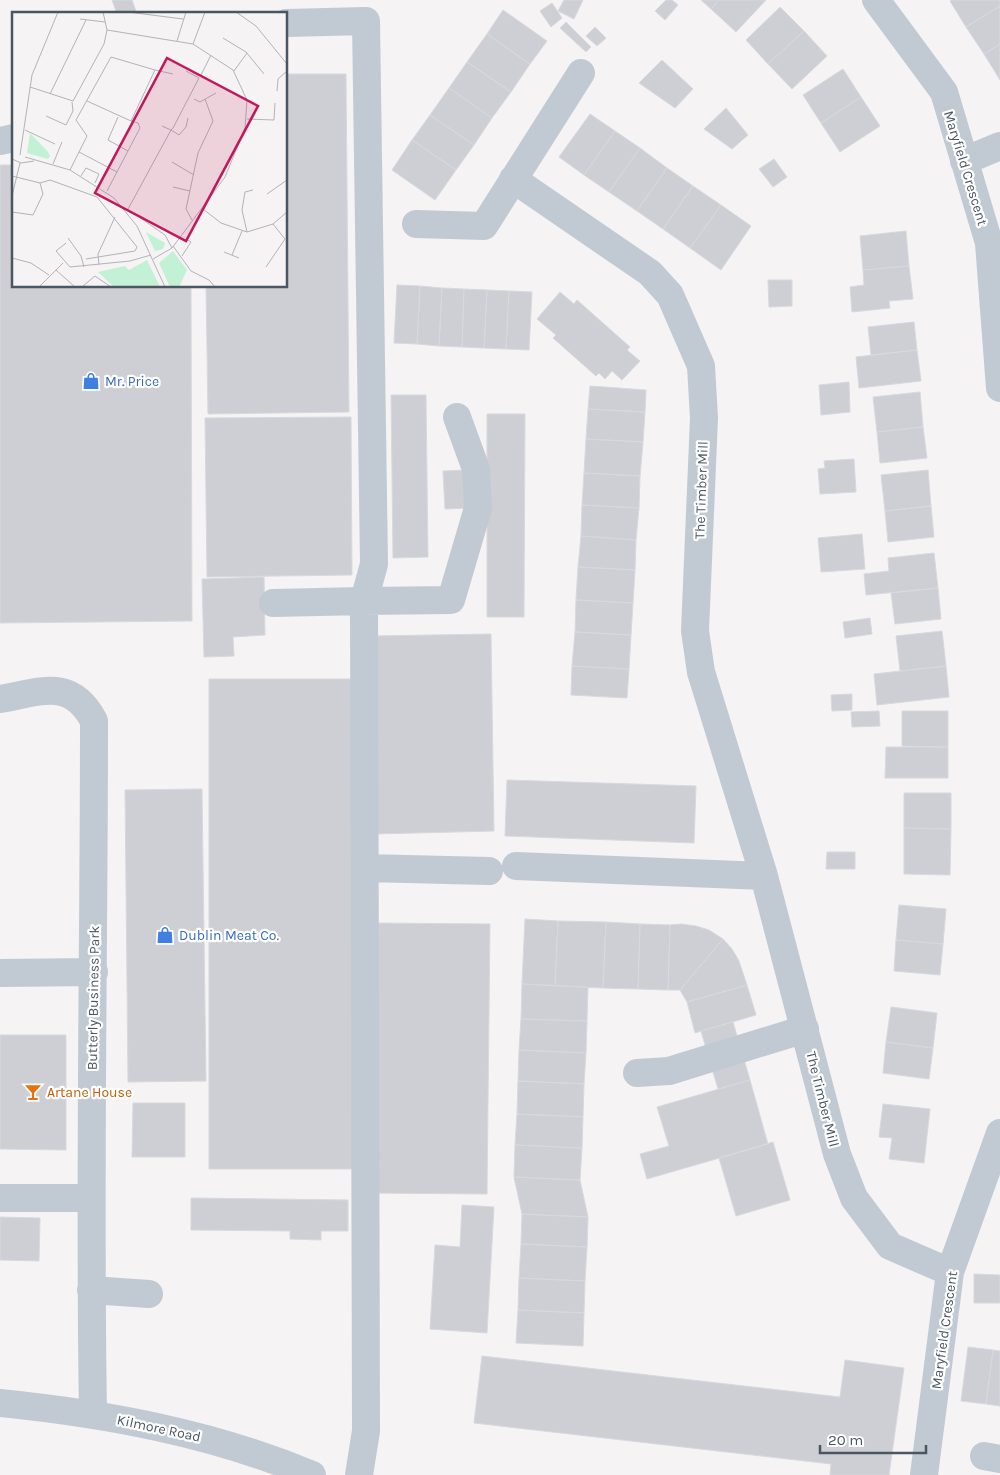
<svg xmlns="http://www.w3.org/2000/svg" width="1000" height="1475" viewBox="0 0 1000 1475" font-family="Karla,sans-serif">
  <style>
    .building { fill: #cdcfd5; stroke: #d7d9de }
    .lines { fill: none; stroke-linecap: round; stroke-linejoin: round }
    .minor { stroke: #c1cad2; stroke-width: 28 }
    .labels { text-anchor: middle; stroke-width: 4.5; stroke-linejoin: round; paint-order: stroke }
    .street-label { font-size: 14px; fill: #4a5661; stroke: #fff }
    .shop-label { font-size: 14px; fill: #366cbe; stroke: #fff; text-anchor: start }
    .food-label { font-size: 14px; fill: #c56008; stroke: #fff; text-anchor: start }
    .inset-road { fill: none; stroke: #b1b4b9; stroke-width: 1 }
    .view { fill: #c2185b; fill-opacity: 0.15; stroke: #c2185b; stroke-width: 2.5 }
    .inset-edge { fill: none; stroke: #4a5661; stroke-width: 2.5 }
  </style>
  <rect width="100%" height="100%" fill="#f5f3f3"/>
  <!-- building -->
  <path class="building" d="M 112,0 L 132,0 L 137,14 L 117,14 Z
    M 564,0 L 583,0 L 574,19 L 558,11 Z
    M 666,0 L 672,0 L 678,5 L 665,20 L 655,11 Z
    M 701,0 L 719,0 L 711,9 Z
    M 719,0 L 766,0 L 736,32 L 711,9 Z
    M 952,0 L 1000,0 L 1000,6 L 966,27 L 950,1 Z
    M 552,3 L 562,18 L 551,27 L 540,11 Z
    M 1000,6 L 1000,44 L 984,54 L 966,27 Z
    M 780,7 L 804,31 L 768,64 L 746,40 Z
    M 503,10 L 547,41 L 530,64 L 487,34 Z
    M 566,22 L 591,47 L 586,52 L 560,28 Z
    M 595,27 L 606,38 L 597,46 L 586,36 Z
    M 804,31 L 827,56 L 792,89 L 768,64 Z
    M 487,34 L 530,64 L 511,92 L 467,62 Z
    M 1000,44 L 1000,80 L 984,54 Z
    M 662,60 L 693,89 L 675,108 L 639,83 Z
    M 467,62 L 511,92 L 492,118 L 449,88 Z
    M 843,69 L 861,97 L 821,123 L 803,95 Z
    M 286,74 L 346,74 L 349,412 L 208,414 L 206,286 L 286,286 Z
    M 449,88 L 492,118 L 474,145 L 430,115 Z
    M 861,97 L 880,126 L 840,152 L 821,123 Z
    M 726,108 L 748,135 L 732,149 L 704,129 Z
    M 590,114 L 615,131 L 584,175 L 559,157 Z
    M 430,115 L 474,145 L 456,170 L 412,140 Z
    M 615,131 L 640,148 L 609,192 L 584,175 Z
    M 412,140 L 456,170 L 435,200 L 392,170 Z
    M 640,148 L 667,168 L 637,211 L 609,192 Z
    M 774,159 L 787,177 L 773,187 L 759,169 Z
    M 0,165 L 14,165 L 14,286 L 191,286 L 192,621 L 0,623 Z
    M 667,168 L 693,186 L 663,229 L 637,211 Z
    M 693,186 L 721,205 L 690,248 L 663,229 Z
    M 721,205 L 751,226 L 721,270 L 690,248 Z
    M 906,231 L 909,266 L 863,270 L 860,236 Z
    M 909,266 L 913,299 L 889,301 L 890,308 L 852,312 L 850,287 L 864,285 L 863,270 Z
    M 768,280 L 792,280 L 792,306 L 769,307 Z
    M 397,285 L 420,286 L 417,344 L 394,343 Z
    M 420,286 L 442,288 L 439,346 L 417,344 Z
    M 442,288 L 464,289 L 462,347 L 439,346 Z
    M 464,289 L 487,290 L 484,348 L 462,347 Z
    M 487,290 L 509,291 L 506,349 L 484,348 Z
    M 509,291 L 532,292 L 529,350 L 506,349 Z
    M 560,292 L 574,304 L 577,300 L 630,347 L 627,350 L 640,361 L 622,380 L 612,371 L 605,379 L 599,373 L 596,376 L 553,338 L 556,335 L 537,319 Z
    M 914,322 L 917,350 L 871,355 L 868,327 Z
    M 917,350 L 921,381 L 859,388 L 856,357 Z
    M 849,382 L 850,412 L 821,415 L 819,385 Z
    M 590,386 L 646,390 L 645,412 L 588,409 Z
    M 920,392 L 923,427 L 877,432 L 873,397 Z
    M 391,395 L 426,395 L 428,557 L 393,558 Z
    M 588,409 L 645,412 L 643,442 L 586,439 Z
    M 487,414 L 525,414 L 524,617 L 487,617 Z
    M 351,417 L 352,575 L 207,577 L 205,418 Z
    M 923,427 L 927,458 L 880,463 L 877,432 Z
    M 586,439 L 643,442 L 640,476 L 584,473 Z
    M 854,459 L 856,492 L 820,494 L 818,469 L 825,468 L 824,461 Z
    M 467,470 L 469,508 L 445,509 L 443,471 Z
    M 928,470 L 931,506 L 885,511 L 881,475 Z
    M 584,473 L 640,476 L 639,508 L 582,505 Z
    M 582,505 L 639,508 L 636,540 L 581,536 Z
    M 931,506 L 934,537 L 888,542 L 885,511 Z
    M 862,534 L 865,569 L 821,572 L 818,538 Z
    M 581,536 L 636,540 L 635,570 L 578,567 Z
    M 934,553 L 938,588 L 866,595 L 864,574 L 889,571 L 888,558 Z
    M 578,567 L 635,570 L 633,603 L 576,600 Z
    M 264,577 L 265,635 L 233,637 L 234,656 L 204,657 L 202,579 Z
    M 938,588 L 941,619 L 895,624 L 891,593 Z
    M 576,600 L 633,603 L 631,635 L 575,632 Z
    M 870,618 L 872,634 L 845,638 L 843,622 Z
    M 942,631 L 946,666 L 900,671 L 896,636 Z
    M 575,632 L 631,635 L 629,669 L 572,666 Z
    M 491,634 L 494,831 L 375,834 L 372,636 Z
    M 572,666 L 629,669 L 627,698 L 571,695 Z
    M 946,666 L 949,697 L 877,705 L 874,674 Z
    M 209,679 L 351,679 L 361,1169 L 209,1169 Z
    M 852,694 L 852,710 L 832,711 L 831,695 Z
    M 879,711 L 880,726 L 852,727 L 851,712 Z
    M 902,711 L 948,711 L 948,747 L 902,746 Z
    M 886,747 L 948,747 L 948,778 L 885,778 Z
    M 507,780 L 696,786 L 694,843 L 505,836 Z
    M 202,789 L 206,1081 L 128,1082 L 125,790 Z
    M 904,793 L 951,793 L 951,829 L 904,828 Z
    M 904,828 L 951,829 L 950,875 L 904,874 Z
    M 827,852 L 855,852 L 855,869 L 826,869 Z
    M 899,905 L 946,909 L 943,944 L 896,940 Z
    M 525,919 L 558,921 L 555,986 L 522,984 Z
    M 558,921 L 606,922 L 603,988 L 555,986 Z
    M 606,922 L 640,924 L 638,989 L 603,988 Z
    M 372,923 L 490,924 L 487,1194 L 369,1193 Z
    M 640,924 L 670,925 L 668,990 L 638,989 Z
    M 681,924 L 696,926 L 709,930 L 723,939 L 680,990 L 668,990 L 670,925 Z
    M 723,939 L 732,949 L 739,961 L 747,985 L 687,1002 L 680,990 Z
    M 896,940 L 943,944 L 940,975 L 894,971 Z
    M 522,984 L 588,987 L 587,1021 L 521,1019 Z
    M 747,985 L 756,1015 L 695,1033 L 687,1002 Z
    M 891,1007 L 937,1013 L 933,1048 L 886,1042 Z
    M 521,1019 L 587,1021 L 586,1053 L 519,1050 Z
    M 733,1022 L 750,1080 L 718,1089 L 701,1031 Z
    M 0,1035 L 66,1035 L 66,1150 L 0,1149 Z
    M 886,1042 L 933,1048 L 929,1079 L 883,1073 Z
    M 519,1050 L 586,1053 L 584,1084 L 518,1081 Z
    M 750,1080 L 768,1144 L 647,1179 L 640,1154 L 669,1146 L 657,1107 Z
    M 518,1081 L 584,1084 L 583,1117 L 517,1114 Z
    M 133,1103 L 185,1103 L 185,1157 L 132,1157 Z
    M 883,1104 L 930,1109 L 924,1163 L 889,1159 L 892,1138 L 879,1137 Z
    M 517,1114 L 583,1117 L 582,1148 L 515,1145 Z
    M 773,1142 L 790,1200 L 736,1216 L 719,1158 Z
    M 515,1145 L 582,1148 L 580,1180 L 514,1177 Z
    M 514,1177 L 580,1180 L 588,1217 L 522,1214 Z
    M 191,1198 L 348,1200 L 348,1231 L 321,1231 L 321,1240 L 290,1239 L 290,1231 L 191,1230 Z
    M 462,1205 L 494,1207 L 487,1333 L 430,1329 L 435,1245 L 460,1247 Z
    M 522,1214 L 588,1217 L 587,1247 L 521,1244 Z
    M 0,1217 L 40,1218 L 39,1261 L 0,1260 Z
    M 521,1244 L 587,1247 L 585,1281 L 519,1278 Z
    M 974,1274 L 1000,1275 L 1000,1303 L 974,1303 Z
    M 519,1278 L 585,1281 L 584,1313 L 518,1310 Z
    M 518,1310 L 584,1313 L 583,1346 L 516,1343 Z
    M 968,1347 L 993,1350 L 986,1404 L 961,1401 Z
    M 993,1350 L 1000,1351 L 1000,1406 L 986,1404 Z
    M 482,1356 L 840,1397 L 845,1360 L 904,1368 L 889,1475 L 830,1475 L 831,1464 L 474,1423 Z"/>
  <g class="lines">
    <!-- minor -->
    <path class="minor" d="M 876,0 L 944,92 L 989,243 L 1000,388
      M 0,141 L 14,138
      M 964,161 L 1000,146
      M 513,179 L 650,273 L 670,295 L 701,366 L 704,418 L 695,631 L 701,672 L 764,876 L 837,1154 L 854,1198 L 890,1246 L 950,1272
      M 416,224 L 484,226 L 581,73
      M 273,603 L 364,601 L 374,564 L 366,21 L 286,23
      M 0,699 C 41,692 71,677 94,721 C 94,952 89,1183 93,1413
      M 516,866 L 764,876
      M 365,868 L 489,871
      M 0,973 L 94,972
      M 637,1073 L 669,1071 L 805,1029
      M 0,1198 L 90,1198
      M 91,1290 L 149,1294
      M 0,1403 C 107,1414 212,1433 312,1475
      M 984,1456 L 1000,1459
      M 359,1475 L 366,1431 L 364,601 L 451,600 L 478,508 L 476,469 L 457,417
      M 924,1475 L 950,1272 L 1000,1133"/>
  </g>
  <!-- icons -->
  <defs>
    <g id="shop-bare" transform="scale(1.35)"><path d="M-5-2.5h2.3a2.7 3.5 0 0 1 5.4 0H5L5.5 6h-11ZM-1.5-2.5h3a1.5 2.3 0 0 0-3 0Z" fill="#3f7fe0" stroke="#fff" stroke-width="2.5" paint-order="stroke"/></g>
    <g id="bar-bare" transform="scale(1.35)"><path d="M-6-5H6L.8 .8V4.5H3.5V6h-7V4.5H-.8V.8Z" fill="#e8710a" stroke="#fff" stroke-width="2.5" paint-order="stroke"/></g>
  </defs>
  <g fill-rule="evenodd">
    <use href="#shop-bare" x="91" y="381"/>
    <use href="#shop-bare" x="165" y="935"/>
    <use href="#bar-bare" x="33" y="1092"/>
  </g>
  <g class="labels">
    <!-- street labels -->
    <g class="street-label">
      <text transform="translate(966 168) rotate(73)" y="5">Maryfield Crescent</text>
      <text transform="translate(701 490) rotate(-88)" y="5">The Timber Mill</text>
      <text transform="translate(93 998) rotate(-89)" y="5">Butterly Business Park</text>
      <text transform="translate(823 1099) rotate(76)" y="5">The Timber Mill</text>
      <text transform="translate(944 1330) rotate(-82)" y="5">Maryfield Crescent</text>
      <text transform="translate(159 1428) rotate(12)" y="5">Kilmore Road</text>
    </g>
    <!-- shop labels -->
    <g class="shop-label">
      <text x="105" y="386">Mr. Price</text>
      <text x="179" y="940">Dublin Meat Co.</text>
    </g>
    <!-- food labels -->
    <g class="food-label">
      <text x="47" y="1097">Artane House</text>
    </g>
  </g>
  <!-- overview -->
  <g transform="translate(12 12)">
    <rect width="275" height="275" fill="#f5f3f3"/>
    <path d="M 18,121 L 36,140 L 38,144 L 36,147 L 15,141 ZM 134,220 L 153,231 L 151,237 L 143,239 ZM 161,239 L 175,258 L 167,275 L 158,275 L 147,251 Z" fill="#c3f1d5"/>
    <path d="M 135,248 L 148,275 L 102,275 L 86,260 L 113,254 L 117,258 Z" fill="#c3f1d5"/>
    <path class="inset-road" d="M 116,0 L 171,7M 224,0 L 244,14 L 275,52M 68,7 L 93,10M 95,18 L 181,32 L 221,58 L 235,88 L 233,116 L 213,165 L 160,236 L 141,247M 211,26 L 234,40 L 252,62M 165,29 L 174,0M 181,32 L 193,0M 143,58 L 161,62M 222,59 L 235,41M 189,63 L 199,43M 18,75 L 61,89 L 92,32 L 95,18 L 91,0M 265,79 L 266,67 L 275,59M 38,82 L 74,8M 182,87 L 188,90 L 204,81M 75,89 L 119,109M 34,104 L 54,113 L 61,99 L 60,90M 106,105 L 96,128 L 116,139M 235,107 L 262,108 L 263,91M 150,114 L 159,118 L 161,116 L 187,66 L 174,59M 13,118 L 43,132M 67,140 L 105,160M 8,143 L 20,63 L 46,0M 13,145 L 58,158 L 102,186 L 125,214 L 153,275M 0,147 L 9,151 L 22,149M 160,150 L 182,163M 41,152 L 50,130M 58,158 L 75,124 L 64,108 L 99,45 L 143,58 L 119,109 L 126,111 L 128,116 L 95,179M 0,164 L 28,171 L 31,182 L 21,203 L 0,200M 69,164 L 74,156 L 87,162 L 83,171M 28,171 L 38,168 L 85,185 L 125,235 L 123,239 L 74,247M 161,175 L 178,179M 255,182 L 275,168M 0,184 L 8,151M 191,197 L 209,211 L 235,220 L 261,212 L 275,200M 115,199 L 159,118 L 167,123 L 174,115 L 176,106M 127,205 L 153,223 L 160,236M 180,208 L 174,197 L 186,141 L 201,109 L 193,87M 235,220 L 230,198 L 233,180 L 241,178M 56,226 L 69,244 L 72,255M 54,231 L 44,239 L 58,255 L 118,249 L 139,243M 161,234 L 179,259 L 197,268 L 203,275M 212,240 L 227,246M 220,243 L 230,219M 170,244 L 179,230 L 174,227M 0,246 L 19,251 L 37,263M 87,253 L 86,242 L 103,205M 254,255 L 273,227 L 261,212M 44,258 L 63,275M 71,274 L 83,264 L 99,275M 27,275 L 51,251"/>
    <path class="view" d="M 155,46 L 246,94 L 174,229 L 83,181 Z"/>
    <rect width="275" height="275" class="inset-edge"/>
  </g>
  <!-- scale -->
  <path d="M820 1445v8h106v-8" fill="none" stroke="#4a5661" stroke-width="2.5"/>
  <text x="828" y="1445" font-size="15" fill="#4a5661" stroke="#ffffff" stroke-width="4" paint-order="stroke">20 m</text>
</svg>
